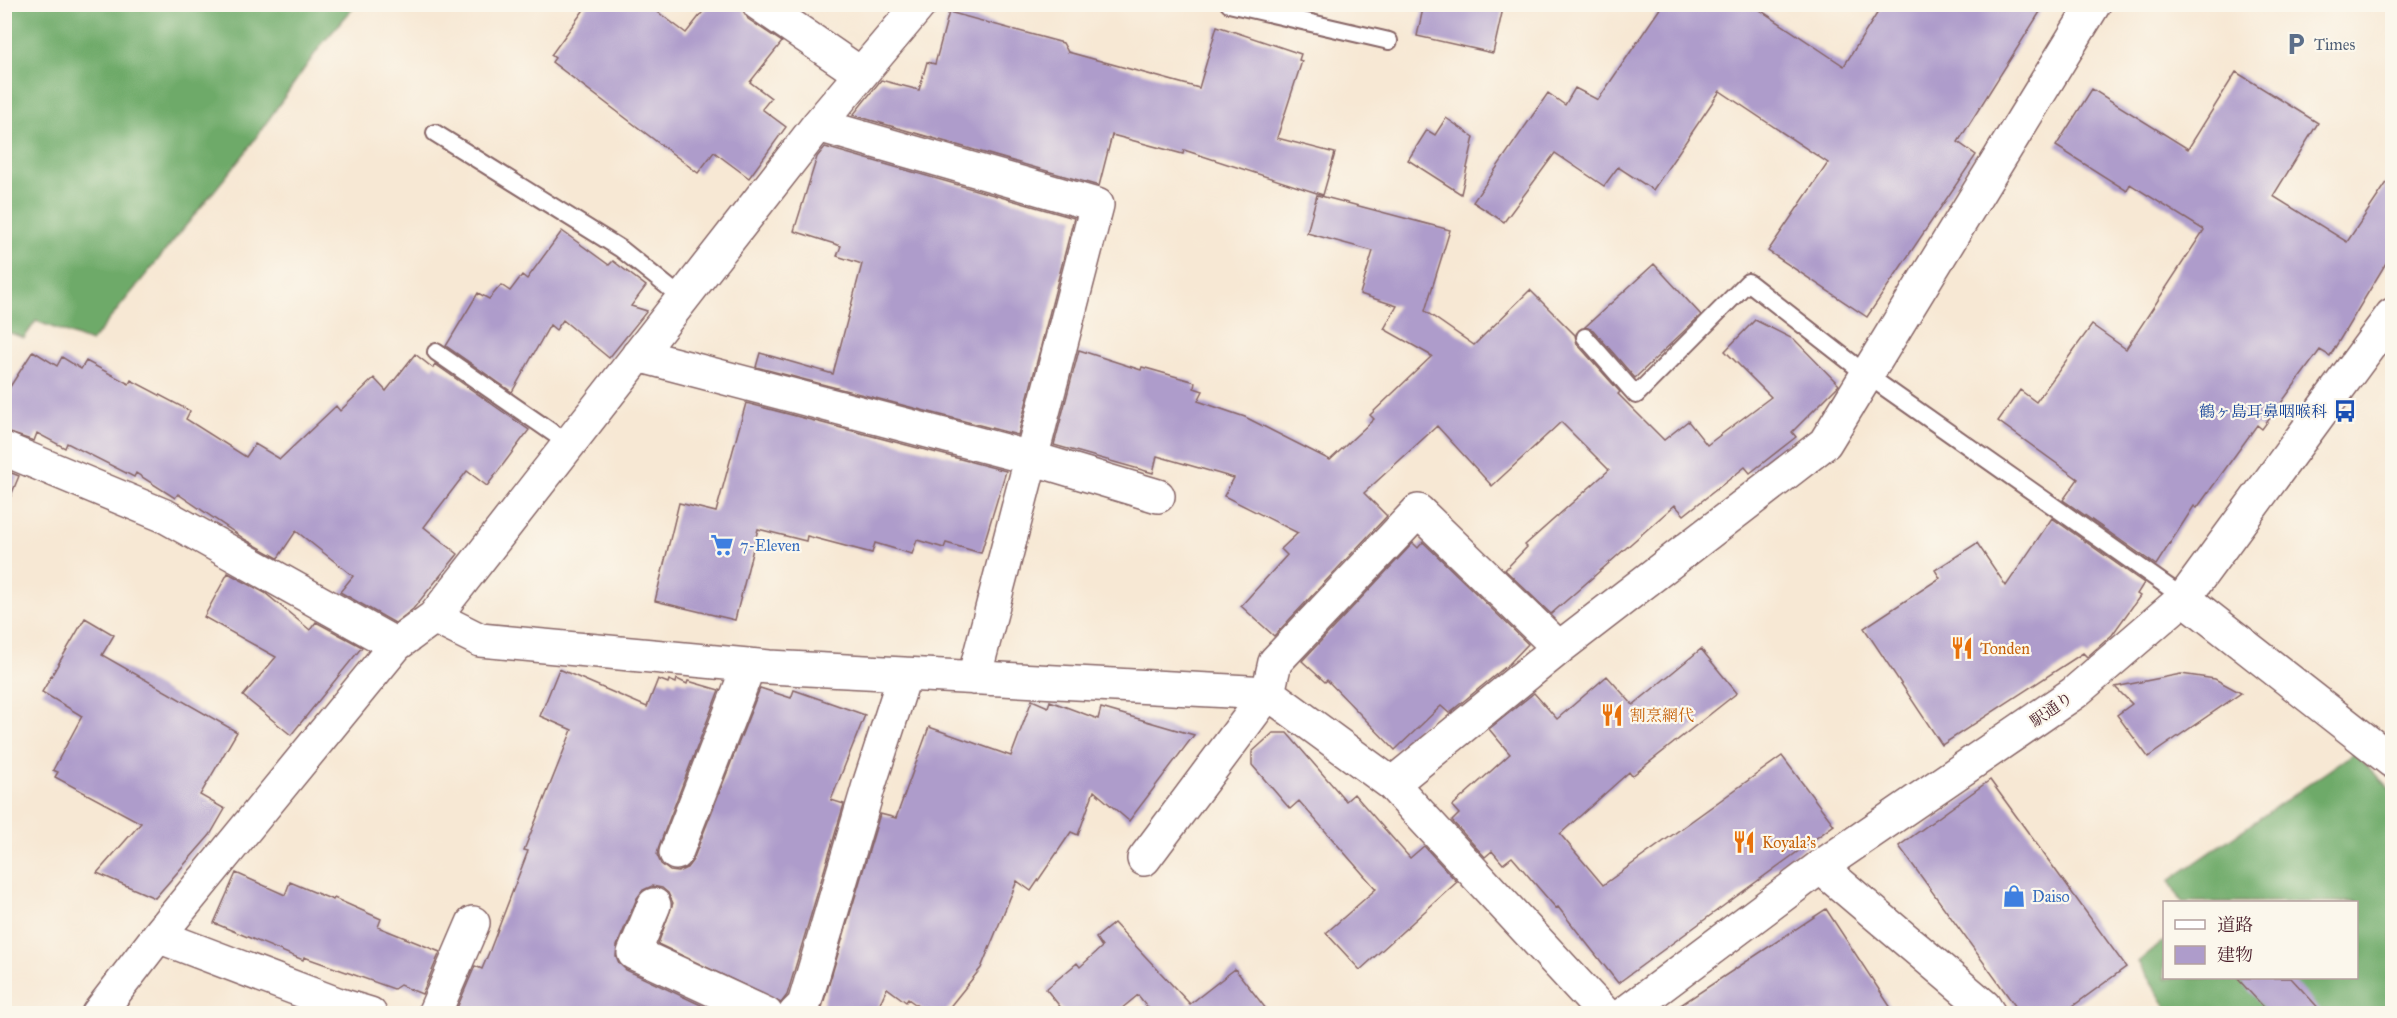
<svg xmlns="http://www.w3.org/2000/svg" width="2397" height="1018" viewBox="0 0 2397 1018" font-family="'IM FELL Great Primer','Noto Serif JP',serif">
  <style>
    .forest { fill: #6eaa69; stroke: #5c644a; stroke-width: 1.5 }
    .building { fill: #ae9ccb }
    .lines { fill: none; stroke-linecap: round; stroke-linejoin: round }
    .service-casing { stroke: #876566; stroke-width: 20 }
    .minor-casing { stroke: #876566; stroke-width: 36 }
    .tertiary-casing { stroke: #876566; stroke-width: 36 }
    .service { stroke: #fff; stroke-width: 16 }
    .minor { stroke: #fff; stroke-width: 33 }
    .tertiary { stroke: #fff; stroke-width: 33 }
    .labels { text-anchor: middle; stroke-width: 4.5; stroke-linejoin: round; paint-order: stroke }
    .service-label { font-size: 16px; fill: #4e5e75; stroke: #fbf7ec; text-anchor: start }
    .transit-label { font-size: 16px; fill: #164399; stroke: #fbf7ec; text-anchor: end }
    .shop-label { font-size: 16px; fill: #366cbe; stroke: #fbf7ec; text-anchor: start }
    .food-label { font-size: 16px; fill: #c56008; stroke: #fbf7ec; text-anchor: start }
    .street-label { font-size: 16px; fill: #4a1f2b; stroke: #fbf7ec }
  </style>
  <rect width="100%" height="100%" fill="#fbf7ec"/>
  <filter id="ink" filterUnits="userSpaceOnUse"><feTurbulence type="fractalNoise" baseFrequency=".0167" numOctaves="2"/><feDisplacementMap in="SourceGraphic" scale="12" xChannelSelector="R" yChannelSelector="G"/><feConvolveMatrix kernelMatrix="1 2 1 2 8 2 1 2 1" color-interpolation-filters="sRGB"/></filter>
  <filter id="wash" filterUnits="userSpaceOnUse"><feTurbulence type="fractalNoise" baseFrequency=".008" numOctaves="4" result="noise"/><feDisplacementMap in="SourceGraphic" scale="24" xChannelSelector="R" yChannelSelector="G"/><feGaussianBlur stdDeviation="1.35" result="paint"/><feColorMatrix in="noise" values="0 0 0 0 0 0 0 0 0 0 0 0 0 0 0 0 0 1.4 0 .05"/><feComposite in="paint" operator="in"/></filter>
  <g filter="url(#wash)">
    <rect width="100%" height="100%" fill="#f7e8d4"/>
    <!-- forest -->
    <path class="forest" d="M 4,5 L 5,4 L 356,5 L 321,45 L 245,153 L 91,342 L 36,321 L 24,338 L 5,331 Z
      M 2354,753 L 2392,791 L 2392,1013 L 2170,1013 L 2138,962 L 2164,940 L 2164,978 L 2356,978 L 2356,902 L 2182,902 L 2169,881 Z"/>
    <g id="blocks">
      <!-- building -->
      <path class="building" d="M 588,4 L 647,4 L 686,33 L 709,4 L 741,4 L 748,19 L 782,42 L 750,82 L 771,98 L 762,109 L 786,127 L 749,178 L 714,152 L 698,173 L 552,62 L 555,58 L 551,55 Z
        M 1424,4 L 1504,4 L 1493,53 L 1417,36 Z
        M 1663,4 L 1751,4 L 1844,66 L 1883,4 L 2045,4 L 1958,142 L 1976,155 L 1867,317 L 1768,251 L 1828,163 L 1720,91 L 1653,190 L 1618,167 L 1604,186 L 1555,153 L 1504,222 L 1473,202 L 1548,93 L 1565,105 L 1575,88 L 1598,100 Z
        M 949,12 L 1063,43 L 1068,52 L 1199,88 L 1217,26 L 1301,54 L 1299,60 L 1302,61 L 1277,138 L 1335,153 L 1323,195 L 1184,150 L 1183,154 L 1112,135 L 1099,186 L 853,115 L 881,80 L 919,90 L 927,62 L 935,64 Z
        M 2236,72 L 2318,123 L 2273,196 L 2347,242 L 2392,175 L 2392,253 L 2330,356 L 2320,350 L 2262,429 L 2257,425 L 2197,508 L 2194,506 L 2156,565 L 2063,500 L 2078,479 L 1998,421 L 2020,390 L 2036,402 L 2092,325 L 2126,349 L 2204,230 L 2130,184 L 2127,191 L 2056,146 L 2092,89 L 2188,149 Z
        M 1446,118 L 1474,137 L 1461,194 L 1408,160 L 1427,130 L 1435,135 Z
        M 825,147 L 1074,218 L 1018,435 L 756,367 L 760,353 L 833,374 L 862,264 L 837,256 L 841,246 L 794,231 L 817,157 Z
        M 1317,195 L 1450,230 L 1425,311 L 1474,345 L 1530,290 L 1575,335 L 1577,344 L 1620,392 L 1618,394 L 1664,440 L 1688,421 L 1707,445 L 1771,397 L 1725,351 L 1755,320 L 1795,340 L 1839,385 L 1792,432 L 1796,437 L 1750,473 L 1745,467 L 1684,515 L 1675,505 L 1551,614 L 1505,570 L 1527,547 L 1525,545 L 1609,470 L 1561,422 L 1492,486 L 1437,426 L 1364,493 L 1387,516 L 1274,636 L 1241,606 L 1287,555 L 1281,549 L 1298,533 L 1224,496 L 1234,478 L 1157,456 L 1153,473 L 1054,445 L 1079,350 L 1141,370 L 1142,367 L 1195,382 L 1194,388 L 1203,391 L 1198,401 L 1245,417 L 1330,460 L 1374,419 L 1370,415 L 1432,356 L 1384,329 L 1397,306 L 1360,294 L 1373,251 L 1307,233 Z
        M 562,231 L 609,265 L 613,261 L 646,286 L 631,306 L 647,311 L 609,358 L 563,320 L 556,330 L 550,325 L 512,392 L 446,346 L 478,293 L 489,299 L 501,285 L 510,291 L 522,275 L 527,279 Z
        M 1654,264 L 1701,315 L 1635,378 L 1593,330 L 1585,327 Z
        M 33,351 L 57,366 L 62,357 L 81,369 L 86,361 L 129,384 L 131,380 L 190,411 L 186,419 L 246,457 L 255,444 L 280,459 L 336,406 L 340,411 L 374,378 L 386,391 L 415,354 L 433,368 L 435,364 L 529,430 L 487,486 L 467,471 L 424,527 L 458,554 L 413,609 L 395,623 L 340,592 L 353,576 L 296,531 L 278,558 L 246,540 L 178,494 L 175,498 L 136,473 L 134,477 L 67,443 L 65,448 L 37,433 L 34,441 L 4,431 L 4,396 Z
        M 746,403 L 1006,471 L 981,553 L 946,543 L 944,548 L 917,540 L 912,554 L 875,543 L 872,553 L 807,536 L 806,541 L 758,529 L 735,620 L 655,601 L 679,503 L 716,512 Z
        M 4,470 L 19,476 L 5,510 L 4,510 Z
        M 2052,518 L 2144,583 L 2137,594 L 2140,596 L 2112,635 L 2087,657 L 2083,653 L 1942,745 L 1864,628 L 1940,578 L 1935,570 L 1977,543 L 2006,586 Z
        M 1423,542 L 1528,644 L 1509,664 L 1449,713 L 1441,706 L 1395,750 L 1327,680 L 1325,682 L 1302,661 L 1413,543 L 1418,548 Z
        M 228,573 L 265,593 L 310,630 L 316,622 L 362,647 L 291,735 L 243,696 L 276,657 L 204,617 Z
        M 85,618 L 114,635 L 102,655 L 237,732 L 200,795 L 225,809 L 210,835 L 155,898 L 97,873 L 141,823 L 55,777 L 58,772 L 53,770 L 82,716 L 42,692 Z
        M 1701,649 L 1737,693 L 1632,776 L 1629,772 L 1560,834 L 1603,885 L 1782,756 L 1834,825 L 1618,983 L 1558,907 L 1556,908 L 1512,857 L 1503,864 L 1492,851 L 1485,857 L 1452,821 L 1459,814 L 1452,806 L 1510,754 L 1489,729 L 1534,693 L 1557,719 L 1607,676 L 1633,705 Z
        M 559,669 L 647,707 L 658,679 L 668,683 L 669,680 L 676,683 L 677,679 L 687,684 L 688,681 L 719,690 L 659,846 L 657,855 L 661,864 L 670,871 L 678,872 L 687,868 L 693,860 L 760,688 L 791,698 L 794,690 L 865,715 L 831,800 L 844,804 L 787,995 L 781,1003 L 658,944 L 673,903 L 668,893 L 662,888 L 652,886 L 643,890 L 637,898 L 617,946 L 616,956 L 619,963 L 626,970 L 720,1014 L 471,1014 L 457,1008 L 475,966 L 482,969 L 490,950 L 528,851 L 524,850 L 572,730 L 540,716 Z
        M 2181,674 L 2215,679 L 2241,693 L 2148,757 L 2117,715 L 2132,704 L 2115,687 Z
        M 1032,700 L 1048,707 L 1050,701 L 1098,719 L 1101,708 L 1194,735 L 1129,821 L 1094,791 L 1078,835 L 1071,832 L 1031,891 L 1017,881 L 981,968 L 944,1014 L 929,1014 L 908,999 L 906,1002 L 887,988 L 875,1014 L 820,1014 L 880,814 L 896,818 L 929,727 L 1011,756 Z
        M 1273,733 L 1287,733 L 1346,801 L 1354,794 L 1410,858 L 1424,846 L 1457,882 L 1360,970 L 1326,933 L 1376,889 L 1299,801 L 1290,809 L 1252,765 L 1252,752 Z
        M 1990,780 L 2126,967 L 2062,1014 L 2021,1014 L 1899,846 Z
        M 236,873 L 285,895 L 290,882 L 333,900 L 334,898 L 381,919 L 378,927 L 440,952 L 422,994 L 400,985 L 394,989 L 304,957 L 303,960 L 214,923 Z
        M 1826,909 L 1895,1014 L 1667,1014 Z
        M 1114,923 L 1190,1004 L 1235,969 L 1270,1014 L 1153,1014 L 1138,995 L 1115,1014 L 1066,1014 L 1046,989 L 1077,963 L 1080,967 L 1102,947 L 1096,938 Z
        M 2237,978 L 2291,978 L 2324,1014 L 2270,1014 Z"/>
    </g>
  </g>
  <g filter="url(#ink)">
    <use href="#blocks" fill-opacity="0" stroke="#876566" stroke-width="1.5"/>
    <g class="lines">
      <!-- service casing -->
      <g class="service-casing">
        <path id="service" d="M 1229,4 L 1389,41
          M 435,133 L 621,249 L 682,298
          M 1585,337 L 1636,395 L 1748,282 L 1867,375 L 2184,598
          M 436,352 L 569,444"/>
      </g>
      <!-- minor casing -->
      <g class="minor-casing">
        <path id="minor" d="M 759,4 L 861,74
          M 818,125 L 1097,205 L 974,678
          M 638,355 L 1031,458 L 1158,496
          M 4,449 L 165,516 L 396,645
          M 434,617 L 480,640 L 641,655 L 769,667 L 1268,693 L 1392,784 L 1605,1014
          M 1392,784 L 1559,648 L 1825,443 L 2094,4
          M 676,853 L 749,665
          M 1144,859 L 1268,693 L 1275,662 L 1418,511 L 1559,648
          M 1820,867 L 1984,1006 L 1989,1014
          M 654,905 L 634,953 L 766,1014
          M 158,936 L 337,1004 L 370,1014
          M 98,1014 L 158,936 L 396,645 L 434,617 L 818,125 L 920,4
          M 434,1014 L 473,923
          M 795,1014 L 804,1005 L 869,785 L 905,674"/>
      </g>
      <!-- tertiary casing -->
      <g class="tertiary-casing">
        <path id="tertiary" d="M 2184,598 L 2392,761
          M 1624,1014 L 1820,867 L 2074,693 L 2184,598 L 2392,315"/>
      </g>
      <!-- service -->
      <use href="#service" class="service"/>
      <!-- minor -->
      <use href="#minor" class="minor"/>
      <!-- tertiary -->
      <use href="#tertiary" class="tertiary"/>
    </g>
  </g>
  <!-- icons -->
  <defs>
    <g id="parking-bare" transform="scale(1.8)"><path d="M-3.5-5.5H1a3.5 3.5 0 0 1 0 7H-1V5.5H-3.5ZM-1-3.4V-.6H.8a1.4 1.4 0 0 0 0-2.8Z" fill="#5c6f8a" stroke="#fbf7ec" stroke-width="2.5" paint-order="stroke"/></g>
    <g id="bus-bare" transform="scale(1.8)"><path d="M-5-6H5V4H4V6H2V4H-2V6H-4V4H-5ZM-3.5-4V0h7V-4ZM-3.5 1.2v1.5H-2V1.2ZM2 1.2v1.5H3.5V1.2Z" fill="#1a4fb4" stroke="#fbf7ec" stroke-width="2.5" paint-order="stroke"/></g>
    <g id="supermarket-bare" transform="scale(1.8)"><path d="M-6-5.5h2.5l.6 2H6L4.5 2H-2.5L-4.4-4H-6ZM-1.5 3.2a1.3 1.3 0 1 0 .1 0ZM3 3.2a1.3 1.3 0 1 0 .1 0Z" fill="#3f7fe0" stroke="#fbf7ec" stroke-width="2.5" paint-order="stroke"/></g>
    <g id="restaurant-bare" transform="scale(1.8)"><path d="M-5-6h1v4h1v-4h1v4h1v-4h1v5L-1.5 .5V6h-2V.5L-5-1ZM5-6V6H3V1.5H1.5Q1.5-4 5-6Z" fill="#e8710a" stroke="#fbf7ec" stroke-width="2.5" paint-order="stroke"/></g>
    <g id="shop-bare" transform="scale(1.8)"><path d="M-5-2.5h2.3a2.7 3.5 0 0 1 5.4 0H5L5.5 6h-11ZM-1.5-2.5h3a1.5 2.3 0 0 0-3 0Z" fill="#3f7fe0" stroke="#fbf7ec" stroke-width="2.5" paint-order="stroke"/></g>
  </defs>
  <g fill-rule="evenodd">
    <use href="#parking-bare" x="2296" y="44"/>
    <use href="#bus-bare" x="2345" y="411"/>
    <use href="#supermarket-bare" x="722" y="545"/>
    <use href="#restaurant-bare" x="1962" y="648"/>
    <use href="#restaurant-bare" x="1612" y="715"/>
    <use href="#restaurant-bare" x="1744" y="842"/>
    <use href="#shop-bare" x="2014" y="896"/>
  </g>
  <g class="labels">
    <!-- service labels -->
    <g class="service-label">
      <text x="2314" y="50">Times</text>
    </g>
    <!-- transit labels -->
    <g class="transit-label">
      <text x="2327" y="417">鶴ヶ島耳鼻咽喉科</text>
    </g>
    <!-- shop labels -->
    <g class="shop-label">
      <text x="740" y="551">7-Eleven</text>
      <text x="2032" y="902">Daiso</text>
    </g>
    <!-- food labels -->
    <g class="food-label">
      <text x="1980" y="654">Tonden</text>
      <text x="1630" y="721">割烹網代</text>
      <text x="1762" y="848">Koyala's</text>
    </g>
    <!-- street labels -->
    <g class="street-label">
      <text transform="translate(2051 709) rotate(-35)" y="6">駅通り</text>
    </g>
  </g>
  <!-- margin -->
  <rect width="2397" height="1018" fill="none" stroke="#fbf7ec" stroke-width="24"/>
  <!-- legend -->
  <rect x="2163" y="901" width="195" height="78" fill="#fbf7ec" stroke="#b4a19f" stroke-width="1.5"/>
  <rect x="2175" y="920" width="30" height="9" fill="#ffffff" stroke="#b4a19f" stroke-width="1.5"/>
  <text x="2217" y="931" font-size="18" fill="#4a1f2b">道路</text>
  <rect x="2175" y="946" width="30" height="18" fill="#ae9ccb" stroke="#b4a19f" stroke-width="1.5"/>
  <text x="2217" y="961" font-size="18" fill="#4a1f2b">建物</text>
</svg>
